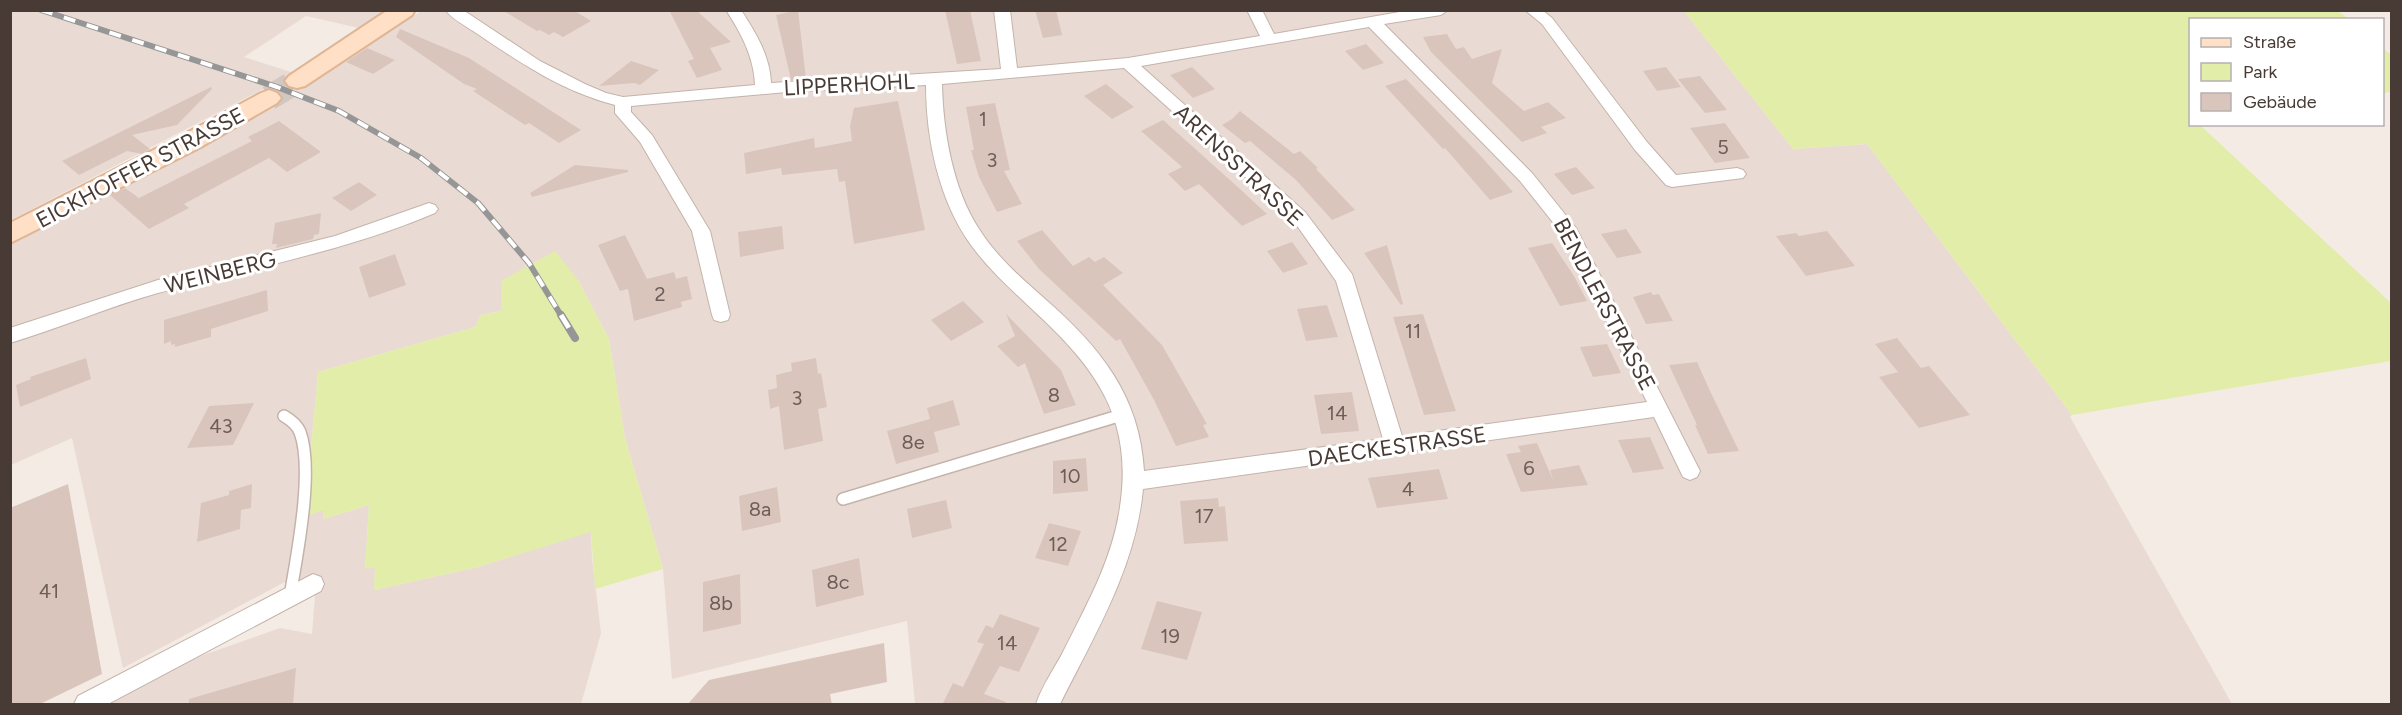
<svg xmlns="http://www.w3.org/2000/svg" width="2402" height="715" viewBox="0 0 2402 715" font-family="Figtree,sans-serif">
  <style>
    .residential { fill: #e9dbd3 }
    .green { fill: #e3edaa }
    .building { fill: #dac5bd }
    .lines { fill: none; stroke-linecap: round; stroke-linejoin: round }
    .secondary-tunnel { stroke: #d2c8c2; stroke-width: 25; stroke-dasharray: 25 12; stroke-linecap: butt }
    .service-casing { stroke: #c4b3aa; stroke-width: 14 }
    .minor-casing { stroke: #c4b3aa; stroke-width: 2 }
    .secondary-casing { stroke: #dfb594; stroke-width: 4 }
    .service { stroke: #fff; stroke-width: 11 }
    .minor { fill: #fff; fill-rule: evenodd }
    .secondary { fill: #ffdfc5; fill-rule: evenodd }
    .rail-far1-casing { stroke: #969696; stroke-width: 6 }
    .rail-casing { stroke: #969696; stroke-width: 8 }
    .rail-far1 { stroke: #fff; stroke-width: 4; stroke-dasharray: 12; stroke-linecap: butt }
    .rail { stroke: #fff; stroke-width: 5; stroke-dasharray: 15; stroke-linecap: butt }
    .labels { text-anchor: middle; stroke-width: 6; stroke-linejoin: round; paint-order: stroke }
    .number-label { font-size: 20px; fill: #6c5d56 }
    .street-label { font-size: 22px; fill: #483a34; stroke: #fff }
  </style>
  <rect width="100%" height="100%" fill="#f4ebe5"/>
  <!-- residential -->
  <path class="residential" d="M 11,11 L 383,11 L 359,28 L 306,16 L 244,57 L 294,73 L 11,220 Z
    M 421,11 L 1684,11 L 1793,149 L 1867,144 L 2072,415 L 2070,417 L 2232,704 L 915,704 L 907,621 L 672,679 L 663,569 L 625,438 L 609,339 L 578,280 L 501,311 L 481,315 L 475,327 L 318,372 L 305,515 L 324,510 L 323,519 L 369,505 L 365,568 L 375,567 L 374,590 L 478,567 L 591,531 L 592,558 L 601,633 L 581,704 L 111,704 L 195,658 L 280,628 L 312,634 L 315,595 L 298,603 L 298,575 L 123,668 L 72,438 L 11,465 L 11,242 L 238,127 Z"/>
  <!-- green -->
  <path class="green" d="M 1684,11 L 2338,11 L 2349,19 L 2190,20 L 2190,124 L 2200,125 L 2391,303 L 2391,361 L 2072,415 L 1867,144 L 1793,149 Z
    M 2382,48 L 2392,55 L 2391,92 L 2383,93 Z
    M 555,251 L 578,280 L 609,339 L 625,438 L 663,569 L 595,589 L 591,532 L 478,567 L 374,590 L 375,567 L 365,569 L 369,505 L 323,519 L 324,510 L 305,516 L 318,372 L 475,327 L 481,315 L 501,311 L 501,281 Z"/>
  <!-- building -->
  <path class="building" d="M 502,10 L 573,10 L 591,21 L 563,37 L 554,32 L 549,35 L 540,30 L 537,31 Z
    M 669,10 L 696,10 L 731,42 L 710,48 L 722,70 L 697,78 L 688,61 L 694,59 Z
    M 798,10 L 806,79 L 791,80 L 776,15 Z
    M 945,10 L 970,10 L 981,61 L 957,64 Z
    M 1035,10 L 1056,10 L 1062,35 L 1043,38 Z
    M 400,29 L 469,58 L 581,130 L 559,143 L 529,123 L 525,125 L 473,91 L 477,89 L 464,84 L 396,37 Z
    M 1447,34 L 1456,49 L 1464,47 L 1472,59 L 1502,49 L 1492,83 L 1524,111 L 1548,102 L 1566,118 L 1541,127 L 1547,133 L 1522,142 L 1431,52 L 1423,37 Z
    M 1366,44 L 1384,63 L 1363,70 L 1345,51 Z
    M 367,48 L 395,60 L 373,74 L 346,62 Z
    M 631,61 L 659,70 L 640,85 L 634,83 L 599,86 Z
    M 1192,67 L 1215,89 L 1193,98 L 1170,75 Z
    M 1666,67 L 1681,87 L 1657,91 L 1643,71 Z
    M 1700,76 L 1727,110 L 1705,113 L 1678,79 Z
    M 1406,79 L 1478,153 L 1513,192 L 1490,200 L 1445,148 L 1443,149 L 1385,86 Z
    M 1106,84 L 1134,107 L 1112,119 L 1084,96 Z
    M 211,87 L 212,89 L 177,125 L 132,135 L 150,149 L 142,154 L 127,151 L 79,175 L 62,161 Z
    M 898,101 L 925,230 L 854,244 L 845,181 L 839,182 L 837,169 L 782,175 L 781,168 L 746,174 L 744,153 L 814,138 L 815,148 L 852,141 L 850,126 L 854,108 Z
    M 995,103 L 1010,170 L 1004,171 L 1022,204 L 997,212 L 979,177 L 971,150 L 974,150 L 966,107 Z
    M 1240,111 L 1294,154 L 1300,151 L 1318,168 L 1316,169 L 1355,210 L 1332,220 L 1296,180 L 1250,141 L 1245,143 L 1222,125 L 1232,119 Z
    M 1163,120 L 1240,189 L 1267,214 L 1242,226 L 1199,184 L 1185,191 L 1168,174 L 1182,167 L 1141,131 Z
    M 279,121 L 321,152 L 287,172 L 269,158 L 184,204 L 189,208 L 149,229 L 110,195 L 125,188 L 139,198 L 252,141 L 248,137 Z
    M 1725,123 L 1750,158 L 1715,163 L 1690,128 Z
    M 575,165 L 628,170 L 628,172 L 532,197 L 530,193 Z
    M 1576,167 L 1595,188 L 1572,195 L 1554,174 Z
    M 359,182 L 377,195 L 351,211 L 332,198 Z
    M 321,213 L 319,234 L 314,235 L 313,239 L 276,248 L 277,244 L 272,244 L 275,223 Z
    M 782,226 L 784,249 L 740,257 L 738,232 Z
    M 1626,229 L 1642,253 L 1617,258 L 1601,234 Z
    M 1042,230 L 1073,266 L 1089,257 L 1095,262 L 1104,257 L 1123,273 L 1103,285 L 1162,345 L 1207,424 L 1203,425 L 1209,437 L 1176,446 L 1154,400 L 1120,339 L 1116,341 L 1039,269 L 1017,241 Z
    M 1827,231 L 1855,266 L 1806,276 L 1776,236 L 1796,233 L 1799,236 Z
    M 625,235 L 647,279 L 674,272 L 676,279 L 687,276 L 692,299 L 681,302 L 682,307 L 634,321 L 628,289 L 620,291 L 598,245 Z
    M 1292,242 L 1308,264 L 1283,273 L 1267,251 Z
    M 1552,243 L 1574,276 L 1587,301 L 1560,306 L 1528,248 Z
    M 1387,245 L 1403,304 L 1401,305 L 1364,253 Z
    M 395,254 L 406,285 L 369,298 L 359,267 Z
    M 267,290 L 268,311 L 211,329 L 211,337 L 175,347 L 175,344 L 171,345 L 171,341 L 164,344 L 164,320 Z
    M 1651,292 L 1653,295 L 1659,294 L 1673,321 L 1646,324 L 1633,297 Z
    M 963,301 L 984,322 L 951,341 L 931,320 Z
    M 1327,305 L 1338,337 L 1306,341 L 1297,309 Z
    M 1006,314 L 1061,370 L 1076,405 L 1044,414 L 1025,363 L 1018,367 L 997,346 L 1015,336 Z
    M 1423,314 L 1444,377 L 1456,411 L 1424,415 L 1393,317 Z
    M 1897,338 L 1921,368 L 1929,366 L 1970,415 L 1919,428 L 1879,377 L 1898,372 L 1875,344 Z
    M 1607,344 L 1621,373 L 1593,377 L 1580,347 Z
    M 86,358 L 91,379 L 20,407 L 16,385 L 31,379 L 30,377 Z
    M 816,358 L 818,374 L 821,373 L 827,407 L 818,409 L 823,441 L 784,450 L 779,406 L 770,409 L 768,390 L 777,388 L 776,375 L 792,371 L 791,363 Z
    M 1697,362 L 1710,391 L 1739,451 L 1708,454 L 1695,425 L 1697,425 L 1669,365 Z
    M 1352,392 L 1359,431 L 1321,434 L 1314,395 Z
    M 953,400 L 960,425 L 934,432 L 939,452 L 896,464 L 887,431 L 930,419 L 927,408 Z
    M 254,403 L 233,445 L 187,448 L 209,406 Z
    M 1650,437 L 1664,469 L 1633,473 L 1618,440 Z
    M 1537,443 L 1553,480 L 1550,470 L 1579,465 L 1588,485 L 1521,492 L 1506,454 L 1521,452 L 1518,446 Z
    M 1086,458 L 1088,491 L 1053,494 L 1053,461 Z
    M 1439,469 L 1448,499 L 1377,508 L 1368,478 Z
    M 68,484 L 102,674 L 38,705 L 10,705 L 10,508 Z
    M 252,484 L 251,508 L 241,510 L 240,529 L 197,542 L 201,503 L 229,495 L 229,491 Z
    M 777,487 L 781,522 L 742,531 L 739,496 Z
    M 1218,498 L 1219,507 L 1225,506 L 1228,541 L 1184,544 L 1180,501 Z
    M 946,500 L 952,528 L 912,538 L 907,509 Z
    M 1049,523 L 1081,531 L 1068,566 L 1035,558 Z
    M 859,558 L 864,595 L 816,607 L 812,570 Z
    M 740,574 L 741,624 L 703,632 L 703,582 Z
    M 1157,601 L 1202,612 L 1187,660 L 1141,649 Z
    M 1000,614 L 1040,628 L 1019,672 L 1000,666 L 984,694 L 1006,702 L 1006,705 L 942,705 L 953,683 L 963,687 L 984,644 L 977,642 L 986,625 L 993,628 Z
    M 884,643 L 887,682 L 830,694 L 832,705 L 687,705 L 709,680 Z
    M 296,668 L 293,705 L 189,705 L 189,699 Z"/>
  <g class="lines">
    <!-- secondary-tunnel -->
    <path class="secondary-tunnel" d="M 269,98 L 297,81"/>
    <!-- service casing -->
    <g class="service-casing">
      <path id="service" d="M 284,416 C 291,420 297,425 300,432 C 314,470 297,555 290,596
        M 843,499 L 1125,414"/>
    </g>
    <!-- minor casing -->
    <g class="minor-casing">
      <path id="minor" d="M 445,10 L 463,10 L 540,61 L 585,84 L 606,93 L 623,97 L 755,85 C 754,57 741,33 726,10 L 741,10 C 756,33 770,56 771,83 L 1001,69 L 994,10 L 1010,10 L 1017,68 L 1128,58 L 1260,36 L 1247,10 L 1262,10 L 1274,34 L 1411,10 L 1448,10 L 1441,15 L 1384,24 L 1532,173 L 1576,228 L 1700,471 L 1697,477 L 1690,480 L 1683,477 L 1654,417 L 1143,489 C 1136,567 1094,636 1060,704 L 1036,704 C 1042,686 1054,669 1063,652 C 1085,608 1111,562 1119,513 C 1135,421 1098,370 1034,311 C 1012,290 989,270 971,245 C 939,201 926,139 926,85 L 787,92 L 631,106 L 631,112 L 652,135 L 710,231 L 730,315 L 728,320 L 721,322 L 714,320 L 712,315 L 692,231 L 640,142 L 615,113 L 615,105 C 564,92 522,64 479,35 C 468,27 453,20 445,10 ZM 1369,27 L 1520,181 L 1563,235 L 1647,402 L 1402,436 L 1352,274 L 1305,212 L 1141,66 ZM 1124,68 L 1293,220 L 1336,281 L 1383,439 L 1144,471 C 1140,396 1100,347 1045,299 C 1021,278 996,256 979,229 C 953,189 943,132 942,84 Z
        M 1525,10 L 1542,10 L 1552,18 L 1647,142 L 1676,175 L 1737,168 L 1743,170 L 1746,174 L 1743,178 L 1672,187 L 1666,185 L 1635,150 L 1542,24 Z
        M 429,203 L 435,205 L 438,209 L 435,213 C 346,251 251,268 158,293 C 108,307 60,328 10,343 L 10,328 L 158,280 L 335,236 Z
        M 313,574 L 321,577 L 324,584 L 321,591 L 108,704 L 74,704 L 78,696 Z"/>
    </g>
    <!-- secondary casing -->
    <g class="secondary-casing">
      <path id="secondary" d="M 388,10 L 415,10 L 412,15 L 305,86 L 297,88 L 289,86 L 285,81 L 289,76 Z
        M 269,90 L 277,93 L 281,98 L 277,103 L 199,148 L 10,243 L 10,223 L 181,136 L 261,93 Z"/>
    </g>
    <!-- service -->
    <use href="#service" class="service"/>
    <!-- minor -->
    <use href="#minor" class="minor"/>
    <!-- secondary -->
    <use href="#secondary" class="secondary"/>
    <!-- rail-far1 casing -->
    <g class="rail-far1-casing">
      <path id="rail-far1" d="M 41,10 L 277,87 L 339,111 L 421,158 L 478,203 L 529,263 L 562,317"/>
    </g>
    <!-- rail casing -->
    <g class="rail-casing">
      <path id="rail" d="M 561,315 L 575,338"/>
    </g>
    <!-- rail-far1 -->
    <use href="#rail-far1" class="rail-far1"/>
    <!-- rail -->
    <use href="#rail" class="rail"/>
  </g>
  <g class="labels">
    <!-- number labels -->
    <g class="number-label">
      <text x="983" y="126">1</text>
      <text x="1723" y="154">5</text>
      <text x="992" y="167">3</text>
      <text x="660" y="301">2</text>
      <text x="1413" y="338">11</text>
      <text x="1054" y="402">8</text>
      <text x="797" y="405">3</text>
      <text x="1337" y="420">14</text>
      <text x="221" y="433">43</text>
      <text x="913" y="449">8e</text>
      <text x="1529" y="475">6</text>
      <text x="1070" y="483">10</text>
      <text x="1408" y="496">4</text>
      <text x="760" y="516">8a</text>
      <text x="1204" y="523">17</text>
      <text x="1058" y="551">12</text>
      <text x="838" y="589">8c</text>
      <text x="49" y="598">41</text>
      <text x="721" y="610">8b</text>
      <text x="1170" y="643">19</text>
      <text x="1007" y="650">14</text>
    </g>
    <!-- street labels -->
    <g class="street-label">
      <text transform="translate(849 84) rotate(-3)" y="8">LIPPERHOHL</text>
      <text transform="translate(1239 165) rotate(43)" y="8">ARENSSTRASSE</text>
      <text transform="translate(140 167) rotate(-28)" y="8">EICKHOFFER STRASSE</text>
      <text transform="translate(220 272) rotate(-14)" y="8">WEINBERG</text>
      <text transform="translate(1605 304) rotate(62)" y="8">BENDLERSTRASSE</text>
      <text transform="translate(1397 446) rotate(-8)" y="8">DAECKESTRASSE</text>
    </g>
  </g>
  <!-- border -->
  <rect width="2402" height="715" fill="none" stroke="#483a34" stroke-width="24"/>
  <!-- legend -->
  <rect x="2189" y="18" width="195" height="108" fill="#ffffff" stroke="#b6b0ae" stroke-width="1.5"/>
  <rect x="2201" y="38" width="30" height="9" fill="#ffdfc5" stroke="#b6b0ae" stroke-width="1.5"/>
  <text x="2243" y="48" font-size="18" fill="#483a34">Straße</text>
  <rect x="2201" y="63" width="30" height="18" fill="#e3edaa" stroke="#b6b0ae" stroke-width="1.5"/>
  <text x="2243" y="78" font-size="18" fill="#483a34">Park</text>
  <rect x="2201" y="93" width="30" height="18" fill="#dac5bd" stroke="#b6b0ae" stroke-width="1.5"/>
  <text x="2243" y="108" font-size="18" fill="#483a34">Gebäude</text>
</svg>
